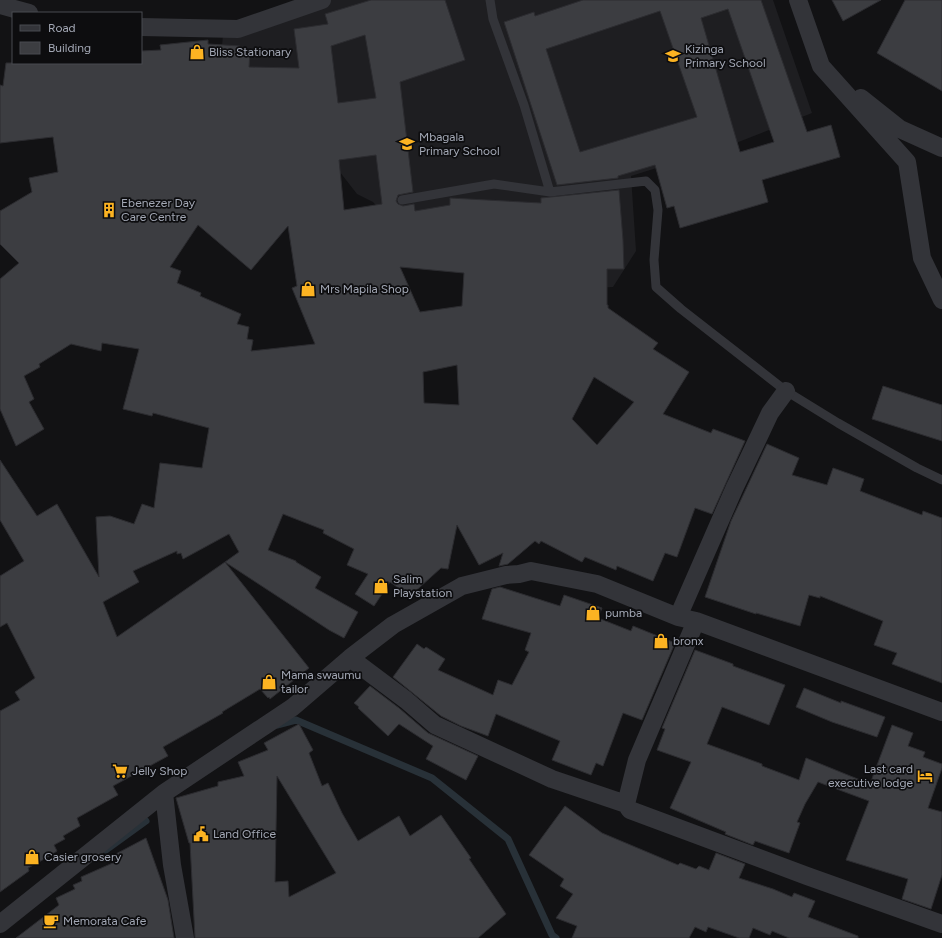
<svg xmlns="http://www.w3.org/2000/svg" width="942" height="938" viewBox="0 0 942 938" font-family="Figtree,sans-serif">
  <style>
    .built { fill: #1e1e21 }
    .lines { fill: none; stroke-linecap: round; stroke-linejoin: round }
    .stream { stroke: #283138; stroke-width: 7 }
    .building { fill: #3c3d41; stroke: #2c2c30; fill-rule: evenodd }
    .lane { stroke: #333439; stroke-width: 9 }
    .street { stroke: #333439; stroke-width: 18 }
    .labels { text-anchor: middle; stroke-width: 3.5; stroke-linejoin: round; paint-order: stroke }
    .poi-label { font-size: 12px; fill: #a3a8b5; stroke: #0d0d0f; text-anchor: start }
  </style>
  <rect width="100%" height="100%" fill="#121214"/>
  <!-- built -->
  <path class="built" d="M 310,0 L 773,0 L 812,113 L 736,143 L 631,176 L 636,251 L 613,287 L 507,292 L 396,228 L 373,202 L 357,194 L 336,167 L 221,56 L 223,35 Z"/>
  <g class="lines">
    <!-- stream -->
    <path class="stream" d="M 277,725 L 296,720 L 432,778 L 508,839 L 552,935 L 556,938
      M 106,850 L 146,821"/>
  </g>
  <!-- building -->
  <path class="building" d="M 371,0 L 445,0 L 465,60 L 400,82 L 413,192 L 398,195 L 396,201 L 398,204 L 403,206 L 414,204 L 415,211 L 450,205 L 450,198 L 541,203 L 541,198 L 619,190 L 623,240 L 624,269 L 607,269 L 607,305 L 608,305 L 608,308 L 658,343 L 653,349 L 689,372 L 663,414 L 711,433 L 713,429 L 745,441 L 712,514 L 695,508 L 677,557 L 665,553 L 653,581 L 617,566 L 616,570 L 585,557 L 582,562 L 541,541 L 539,544 L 535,541 L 508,564 L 499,566 L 503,553 L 479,565 L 457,525 L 448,569 L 441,568 L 410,596 L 390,582 L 374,606 L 355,594 L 368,574 L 347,565 L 354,549 L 323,533 L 324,530 L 283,514 L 268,550 L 296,561 L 296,562 L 321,577 L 315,588 L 358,612 L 344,638 L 329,630 L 225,562 L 239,552 L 229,534 L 183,559 L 181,553 L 177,554 L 177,551 L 133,571 L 139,582 L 103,602 L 117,637 L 225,562 L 309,668 L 270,699 L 269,697 L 268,698 L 260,689 L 222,712 L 223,713 L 163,747 L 168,756 L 113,786 L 118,795 L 77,818 L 80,826 L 63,836 L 65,839 L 54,845 L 57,851 L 46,858 L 28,868 L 29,871 L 0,892 L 0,711 L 20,700 L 15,692 L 35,678 L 7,623 L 0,627 L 0,576 L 24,561 L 0,520 L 0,460 L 37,516 L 57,504 L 99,577 L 96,517 L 110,516 L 134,524 L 142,504 L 154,508 L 160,463 L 202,468 L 209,428 L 153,413 L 152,416 L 123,409 L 139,349 L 102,343 L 101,351 L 71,344 L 39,364 L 40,367 L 24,376 L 34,399 L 29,402 L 44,429 L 16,446 L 0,409 L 0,279 L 19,263 L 0,244 L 0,211 L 32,192 L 29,178 L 58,172 L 53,137 L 0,143 L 0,85 L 3,86 L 6,63 L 141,63 L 141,51 L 161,50 L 160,45 L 208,40 L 208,44 L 240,46 L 239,51 L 250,52 L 249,67 L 299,68 L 294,29 L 328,24 L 325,14 ZM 365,35 L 376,98 L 338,103 L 331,46 ZM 376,155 L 382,204 L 344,210 L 339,160 ZM 198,225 L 251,270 L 288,226 L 297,286 L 292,288 L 315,344 L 251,351 L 253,340 L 247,339 L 249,327 L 237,324 L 241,314 L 200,296 L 201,293 L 177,283 L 181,271 L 170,267 ZM 400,267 L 464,273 L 462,306 L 420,312 ZM 457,365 L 459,405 L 424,403 L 423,372 ZM 594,377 L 634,402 L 597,445 L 572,419 Z
    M 583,0 L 761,0 L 807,132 L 831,125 L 840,157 L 762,180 L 768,202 L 680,228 L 674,206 L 667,208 L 655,165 L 618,176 L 618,178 L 557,185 L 504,22 L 534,12 L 535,16 ZM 728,9 L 774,142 L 740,152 L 701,18 ZM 660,11 L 697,117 L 580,152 L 546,49 Z
    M 832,0 L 881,0 L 843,21 Z
    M 905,0 L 942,0 L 942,91 L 877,53 Z
    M 883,386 L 942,405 L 942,441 L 872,419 Z
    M 767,444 L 799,458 L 792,475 L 827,485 L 833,468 L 864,479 L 860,491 L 922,515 L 923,511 L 942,518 L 942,683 L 892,664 L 897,653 L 874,645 L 883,621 L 820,596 L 820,598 L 809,595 L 800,626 L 756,613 L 756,614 L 705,597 L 731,521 Z
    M 500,587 L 560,606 L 564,595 L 602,608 L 598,618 L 631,631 L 633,626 L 675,643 L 642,720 L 623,713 L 603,766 L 596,763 L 591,775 L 552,760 L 560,741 L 496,714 L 488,736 L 461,726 L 441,716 L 393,677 L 417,644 L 424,649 L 426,647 L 445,659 L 438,670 L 493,695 L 498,680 L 512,685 L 529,652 L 525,650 L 531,633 L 482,619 L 492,589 Z
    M 695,650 L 733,664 L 733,666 L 785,685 L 769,725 L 722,707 L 707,744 L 762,764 L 762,766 L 799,780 L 806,758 L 870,784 L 892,725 L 913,733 L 908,746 L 925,752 L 923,757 L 942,764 L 942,768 L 928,808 L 942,812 L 942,875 L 931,909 L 902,899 L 908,879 L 846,860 L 869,801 L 818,782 L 805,804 L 797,822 L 800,823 L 789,853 L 755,841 L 753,845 L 725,834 L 726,832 L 670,808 L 691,762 L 657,750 L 665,729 L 662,728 Z
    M 370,686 L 399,708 L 428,733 L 478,756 L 466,780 L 426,759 L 433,746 L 399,724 L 388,736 L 358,708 L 359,707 L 354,703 Z
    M 804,688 L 841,703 L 841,701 L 885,717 L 877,737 L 832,722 L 796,707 Z
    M 299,724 L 313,750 L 309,753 L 322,786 L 328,783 L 342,813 L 358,841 L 399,816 L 410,836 L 441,815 L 471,858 L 469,859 L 506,914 L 478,938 L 195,938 L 190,843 L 189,843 L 176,798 L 218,786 L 218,782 L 244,776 L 238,762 L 268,750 L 264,743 ZM 277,776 L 336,873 L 289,897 L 288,881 L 275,882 Z
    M 565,806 L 602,833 L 678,865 L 680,863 L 696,869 L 699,866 L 709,870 L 716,853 L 745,864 L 739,878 L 773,889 L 792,897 L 794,893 L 815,901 L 808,917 L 858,936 L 858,938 L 789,938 L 772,931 L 770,935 L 753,928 L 749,938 L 739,938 L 708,927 L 706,932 L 695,927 L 689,938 L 572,938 L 577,926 L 556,918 L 573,894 L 560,886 L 564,879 L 529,855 Z
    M 146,838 L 168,900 L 174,938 L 16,938 L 59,905 L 56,898 L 75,889 L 73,885 L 82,881 L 81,877 L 115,862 L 112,856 Z"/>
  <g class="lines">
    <!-- lane -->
    <path class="lane" d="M 490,0 L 493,19 L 524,105 L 550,192
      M 402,200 L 494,184 L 550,192 L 646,181 L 655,190 L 658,210 L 654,260 L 656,287 L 681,309 L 786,391 L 838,423 L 917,468 L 942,480"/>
    <!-- street -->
    <path class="street" d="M 798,0 L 821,66 L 907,162 L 922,258 L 942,300
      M 0,5 L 29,13
      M 141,27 L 238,29 L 322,0
      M 861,98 L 900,129 L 942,148
      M 678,617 L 734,489 L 770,413 L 786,391
      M 696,621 L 637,760 L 626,804 L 630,810 L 807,876 L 942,924
      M 350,658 L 406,700 L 435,725 L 552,779 L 626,804
      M 164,793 L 172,865 L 185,938
      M 0,924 L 164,793 L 293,707 L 350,658 L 393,625 L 462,586 L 506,575 L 519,574 L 531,571 L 597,584 L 678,617 L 696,621 L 942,712"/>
  </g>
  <!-- icons -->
  <defs>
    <g id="shop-bare" transform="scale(1.2)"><path d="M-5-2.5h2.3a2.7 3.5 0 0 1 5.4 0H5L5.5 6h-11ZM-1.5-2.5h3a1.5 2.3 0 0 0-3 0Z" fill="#fcb322" stroke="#0d0d0f" stroke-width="2.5" paint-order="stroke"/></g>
    <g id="school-bare" transform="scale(1.2)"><path d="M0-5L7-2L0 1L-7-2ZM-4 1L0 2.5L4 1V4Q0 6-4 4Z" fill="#fcb322" stroke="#0d0d0f" stroke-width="2.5" paint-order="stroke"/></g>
    <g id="building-bare" transform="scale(1.2)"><path d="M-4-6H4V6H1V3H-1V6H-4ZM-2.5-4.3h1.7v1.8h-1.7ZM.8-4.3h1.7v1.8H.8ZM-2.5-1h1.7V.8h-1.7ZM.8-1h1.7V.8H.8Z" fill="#fcb322" stroke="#0d0d0f" stroke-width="2.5" paint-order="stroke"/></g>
    <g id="supermarket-bare" transform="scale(1.2)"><path d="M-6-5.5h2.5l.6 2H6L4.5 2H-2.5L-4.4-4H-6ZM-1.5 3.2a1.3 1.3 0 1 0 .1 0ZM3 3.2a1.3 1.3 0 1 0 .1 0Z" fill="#fcb322" stroke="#0d0d0f" stroke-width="2.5" paint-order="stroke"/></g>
    <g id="hotel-bare" transform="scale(1.2)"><path d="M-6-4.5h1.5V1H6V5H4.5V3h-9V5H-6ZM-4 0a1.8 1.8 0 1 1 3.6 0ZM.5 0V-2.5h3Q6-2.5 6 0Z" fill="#fcb322" stroke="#0d0d0f" stroke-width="2.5" paint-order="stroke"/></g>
    <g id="civic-bare" transform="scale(1.2)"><path d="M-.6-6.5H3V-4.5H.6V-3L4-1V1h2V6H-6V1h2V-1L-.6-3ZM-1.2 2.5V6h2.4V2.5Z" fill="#fcb322" stroke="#0d0d0f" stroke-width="2.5" paint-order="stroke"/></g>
    <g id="cafe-bare" transform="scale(1.2)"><path d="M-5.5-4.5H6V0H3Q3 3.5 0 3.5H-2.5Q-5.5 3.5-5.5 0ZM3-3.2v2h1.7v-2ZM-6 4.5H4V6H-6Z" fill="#fcb322" stroke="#0d0d0f" stroke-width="2.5" paint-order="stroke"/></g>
  </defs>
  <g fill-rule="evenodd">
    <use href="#shop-bare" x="197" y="52"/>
    <use href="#school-bare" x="673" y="56"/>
    <use href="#school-bare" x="407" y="144"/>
    <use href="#building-bare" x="109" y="210"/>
    <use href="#shop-bare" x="308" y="289"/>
    <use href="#shop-bare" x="381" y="586"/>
    <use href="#shop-bare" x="593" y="613"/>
    <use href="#shop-bare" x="661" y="641"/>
    <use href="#shop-bare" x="269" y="682"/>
    <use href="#supermarket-bare" x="120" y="771"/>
    <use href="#hotel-bare" x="925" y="776"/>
    <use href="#civic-bare" x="201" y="834"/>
    <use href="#shop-bare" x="32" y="857"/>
    <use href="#cafe-bare" x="51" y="921"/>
  </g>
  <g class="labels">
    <!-- poi labels -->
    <g class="poi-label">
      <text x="685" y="53">Kizinga<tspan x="685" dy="14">Primary School</tspan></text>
      <text x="209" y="56">Bliss Stationary</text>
      <text x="419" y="141">Mbagala<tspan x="419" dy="14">Primary School</tspan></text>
      <text x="121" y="207">Ebenezer Day<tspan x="121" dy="14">Care Centre</tspan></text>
      <text x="320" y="293">Mrs Mapila Shop</text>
      <text x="393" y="583">Salim<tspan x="393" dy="14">Playstation</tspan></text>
      <text x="605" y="617">pumba</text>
      <text x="673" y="645">bronx</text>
      <text x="281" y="679">Mama swaumu<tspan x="281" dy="14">tailor</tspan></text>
      <text x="913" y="773" text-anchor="end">Last card<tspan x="913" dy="14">executive lodge</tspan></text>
      <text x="132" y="775">Jelly Shop</text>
      <text x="213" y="838">Land Office</text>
      <text x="44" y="861">Casier grosery</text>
      <text x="63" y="925">Memorata Cafe</text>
    </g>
  </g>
  <!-- legend -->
  <rect x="12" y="12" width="130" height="52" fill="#0d0d0f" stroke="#494b51"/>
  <rect x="20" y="25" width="20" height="6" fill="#333439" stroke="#494b51"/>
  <text x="48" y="32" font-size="12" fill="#a3a8b5">Road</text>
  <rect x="20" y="42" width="20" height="12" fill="#3c3d41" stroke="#494b51"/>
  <text x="48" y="52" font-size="12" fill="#a3a8b5">Building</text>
</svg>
